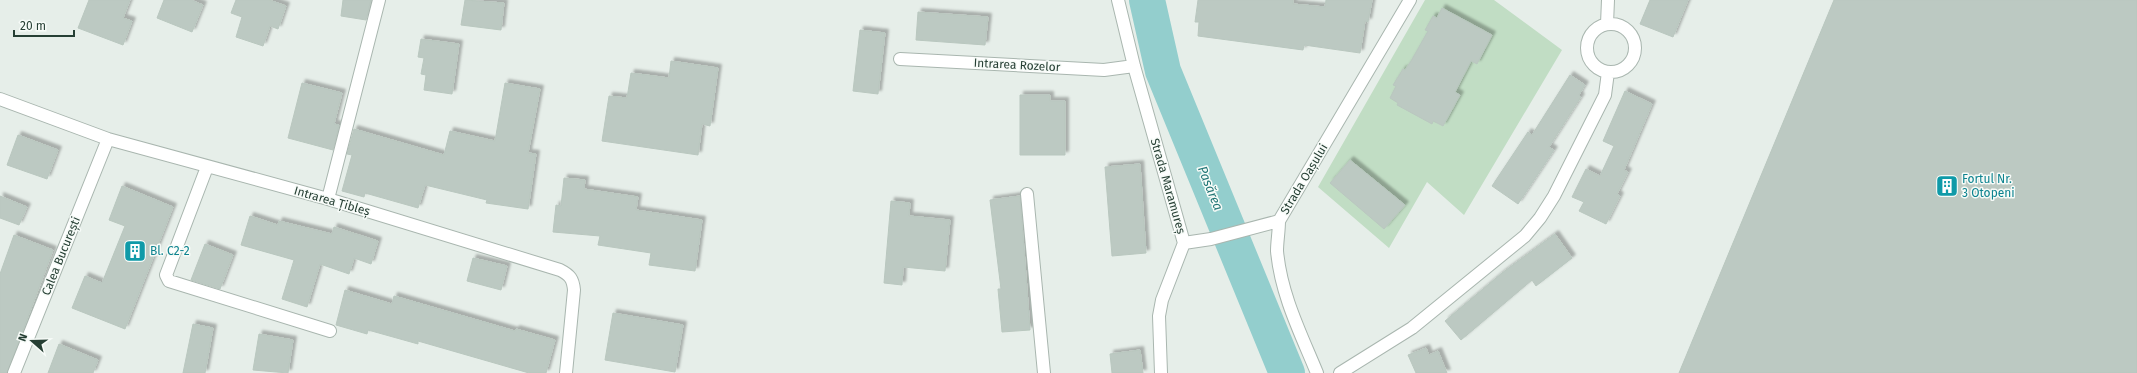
<svg xmlns="http://www.w3.org/2000/svg" width="2137" height="373" viewBox="0 0 2137 373" font-family="'Fira Sans',sans-serif">
  <style>
    .green { fill: #c1ddc4 }
    .lines { fill: none; stroke-linecap: round; stroke-linejoin: round }
    .river { stroke: #93cecd; stroke-width: 36 }
    .building { fill: #bcc9c2; stroke: #b9c7bf; filter: url(#shadow) }
    .minor-casing { stroke: #a9b6af; stroke-width: 14 }
    .minor { stroke: #fff; stroke-width: 12 }
    .labels { text-anchor: middle; stroke-width: 3; stroke-linejoin: round; paint-order: stroke }
    .street-label { font-size: 12px; fill: #263f34; stroke: #f7fbf8 }
    .culture-label { font-size: 12px; fill: #0d838f; stroke: #f7fbf8; text-anchor: start }
    .water-label { font-size: 13px; font-style: italic; fill: #247777; stroke: #f7fbf8 }
  </style>
  <defs>
    <filter id="shadow"><feDropShadow dx="3.5" dy="-3.5" stdDeviation="1" flood-color="#0004"/></filter>
  </defs>
  <rect width="100%" height="100%" fill="#e6eee9"/>
  <!-- green -->
  <path class="green" d="M 1425,0 L 1494,0 L 1562,50 L 1464,215 L 1427,182 L 1389,248 L 1318,187 Z"/>
  <g class="lines">
    <!-- river -->
    <path class="river" d="M 1147,0 L 1163,71 L 1287,373"/>
  </g>
  <!-- building -->
  <path class="building" d="M 89,0 L 130,0 L 123,18 L 132,21 L 123,45 L 78,28 Z
    M 164,0 L 191,0 L 203,5 L 192,32 L 157,18 Z
    M 236,0 L 269,0 L 286,6 L 278,29 L 270,26 L 263,46 L 236,37 L 242,17 L 231,13 Z
    M 343,0 L 371,0 L 366,20 L 341,16 Z
    M 465,0 L 504,3 L 501,30 L 461,25 Z
    M 1198,0 L 1293,0 L 1293,4 L 1325,7 L 1326,0 L 1372,0 L 1368,22 L 1365,21 L 1360,53 L 1304,45 L 1303,50 L 1198,36 L 1199,22 L 1195,22 Z
    M 1650,0 L 1688,0 L 1673,37 L 1640,24 Z
    M 1834,0 L 2137,0 L 2137,373 L 1679,373 Z
    M 1442,8 L 1492,35 L 1477,64 L 1471,61 L 1455,92 L 1460,95 L 1443,126 L 1433,121 L 1432,124 L 1397,105 L 1398,103 L 1390,98 L 1396,86 L 1393,85 L 1403,69 L 1405,70 L 1411,61 L 1428,31 L 1425,30 L 1433,16 L 1437,18 Z
    M 918,12 L 988,17 L 985,45 L 916,40 Z
    M 860,30 L 885,33 L 878,94 L 853,91 Z
    M 421,39 L 459,44 L 452,94 L 424,90 L 426,75 L 421,74 L 424,58 L 418,57 Z
    M 671,61 L 718,68 L 710,126 L 702,124 L 698,155 L 602,141 L 609,96 L 627,98 L 631,73 L 669,78 Z
    M 1570,75 L 1585,85 L 1579,95 L 1581,97 L 1549,147 L 1554,150 L 1518,204 L 1492,186 L 1528,132 L 1532,135 Z
    M 302,83 L 342,93 L 334,124 L 339,125 L 333,150 L 288,138 Z
    M 505,83 L 540,89 L 528,153 L 536,154 L 528,209 L 486,203 L 487,200 L 425,185 L 418,208 L 365,193 L 364,197 L 342,191 L 352,155 L 347,154 L 354,129 L 444,155 L 450,131 L 495,141 Z
    M 1625,91 L 1652,104 L 1624,170 L 1628,172 L 1617,194 L 1620,196 L 1606,224 L 1579,211 L 1584,202 L 1572,197 L 1586,169 L 1600,176 L 1614,146 L 1603,141 Z
    M 1020,95 L 1050,95 L 1050,101 L 1065,101 L 1065,155 L 1020,155 Z
    M 18,135 L 58,150 L 47,179 L 7,165 Z
    M 1350,160 L 1405,205 L 1384,229 L 1330,183 Z
    M 1140,164 L 1146,253 L 1112,256 L 1105,167 Z
    M 564,178 L 585,180 L 584,189 L 638,197 L 636,210 L 702,220 L 695,271 L 649,265 L 651,253 L 598,245 L 600,236 L 553,232 L 556,205 L 561,206 Z
    M 122,186 L 173,207 L 125,329 L 72,308 L 85,276 L 102,283 L 125,226 L 109,220 Z
    M 0,196 L 27,207 L 19,225 L 0,218 Z
    M 1020,196 L 1030,330 L 1002,332 L 998,289 L 1001,289 L 990,200 Z
    M 891,201 L 910,203 L 909,216 L 950,220 L 945,271 L 903,267 L 902,285 L 884,283 Z
    M 250,216 L 278,225 L 279,221 L 332,234 L 334,227 L 378,241 L 371,264 L 354,258 L 349,274 L 320,264 L 307,307 L 282,299 L 294,260 L 241,245 Z
    M 1555,234 L 1572,258 L 1536,286 L 1532,280 L 1461,340 L 1445,321 L 1502,273 Z
    M 14,235 L 53,250 L 7,373 L 0,373 L 0,274 Z
    M 205,244 L 233,255 L 220,289 L 191,280 Z
    M 473,258 L 507,266 L 501,290 L 467,281 Z
    M 345,290 L 392,304 L 394,296 L 515,331 L 516,329 L 555,340 L 546,373 L 529,373 L 418,341 L 418,344 L 368,330 L 367,334 L 336,325 Z
    M 613,313 L 683,325 L 675,372 L 605,360 Z
    M 193,324 L 213,328 L 205,373 L 183,373 Z
    M 259,334 L 293,340 L 288,373 L 253,370 Z
    M 59,344 L 98,360 L 93,373 L 48,373 Z
    M 1426,348 L 1429,355 L 1438,351 L 1447,373 L 1416,373 L 1408,355 Z
    M 1140,350 L 1143,373 L 1112,373 L 1110,354 Z"/>
  <g class="lines">
    <!-- minor casing -->
    <g class="minor-casing">
      <path id="minor" d="M 1118,0 L 1134,66 L 1184,243 L 1162,300 L 1159,316 L 1161,373
        M1587 48a24 24 0 1 1 48 0a24 24 0 1 1-48 0Z
        M 1607,24 L 1608,0
        M 900,59 L 1104,70 L 1134,66
        M 0,99 L 108,139 L 328,199 L 560,270 C 570,275 573,279 574,290 L 566,373
        M 207,167 L 166,275 L 169,281 L 330,331
        M 1027,194 L 1044,373
        M 328,199 L 379,0
        M 1184,243 L 1211,239 L 1279,221
        M 14,373 L 108,139
        M 1317,373 C 1301,334 1281,295 1277,251 C 1277,242 1279,231 1279,221 L 1410,0
        M 1340,373 L 1412,328 L 1525,236 L 1540,218 L 1554,196 L 1605,95 L 1608,72"/>
    </g>
    <!-- minor -->
    <use href="#minor" class="minor"/>
  </g>
  <!-- icons -->
  <defs>
    <g id="building-square" transform="scale(1.15)"><rect x="-9" y="-9" width="18" height="18" rx="4" fill="#0f9aa8" stroke="#f7fbf8"/><path d="M-4-6H4V6H1V3H-1V6H-4ZM-2.5-4.3h1.7v1.8h-1.7ZM.8-4.3h1.7v1.8H.8ZM-2.5-1h1.7V.8h-1.7ZM.8-1h1.7V.8H.8Z" fill="#fff"/></g>
  </defs>
  <g fill-rule="evenodd">
    <use href="#building-square" x="1947" y="186"/>
    <use href="#building-square" x="135" y="251"/>
  </g>
  <g class="labels">
    <!-- street labels -->
    <g class="street-label">
      <text transform="translate(1017 65) rotate(3)" y="4">Intrarea Rozelor</text>
      <text transform="translate(1304 179) rotate(-59)" y="4">Strada Oașului</text>
      <text transform="translate(1168 186) rotate(74)" y="4">Strada Maramureș</text>
      <text transform="translate(332 201) rotate(16)" y="4">Intrarea Țibleș</text>
      <text transform="translate(61 256) rotate(-68)" y="4">Calea București</text>
    </g>
    <!-- culture labels -->
    <g class="culture-label">
      <text x="1962" y="183">Fortul Nr.<tspan x="1962" dy="14">3 Otopeni</tspan></text>
      <text x="150" y="255">Bl. C2-2</text>
    </g>
    <!-- water labels -->
    <g class="water-label">
      <text transform="translate(1211 188) rotate(68)" y="5">Pasărea</text>
    </g>
  </g>
  <!-- north arrow -->
  <g transform="translate(32 341) rotate(290)" stroke="#f7fbf8" stroke-width="3" paint-order="stroke">
  <path d="M0-3L7 15L0 10L-7 15Z" fill="#263f34"/>
  <text y="-6" font-size="11" font-weight="bold" text-anchor="middle" fill="#263f34">N</text>
  </g>
  <!-- scale -->
  <path d="M14 30v6h60v-6" fill="none" stroke="#263f34" stroke-width="2"/>
  <text x="20" y="30" font-size="12" fill="#263f34" stroke="#f7fbf8" stroke-width="3" paint-order="stroke">20 m</text>
</svg>
